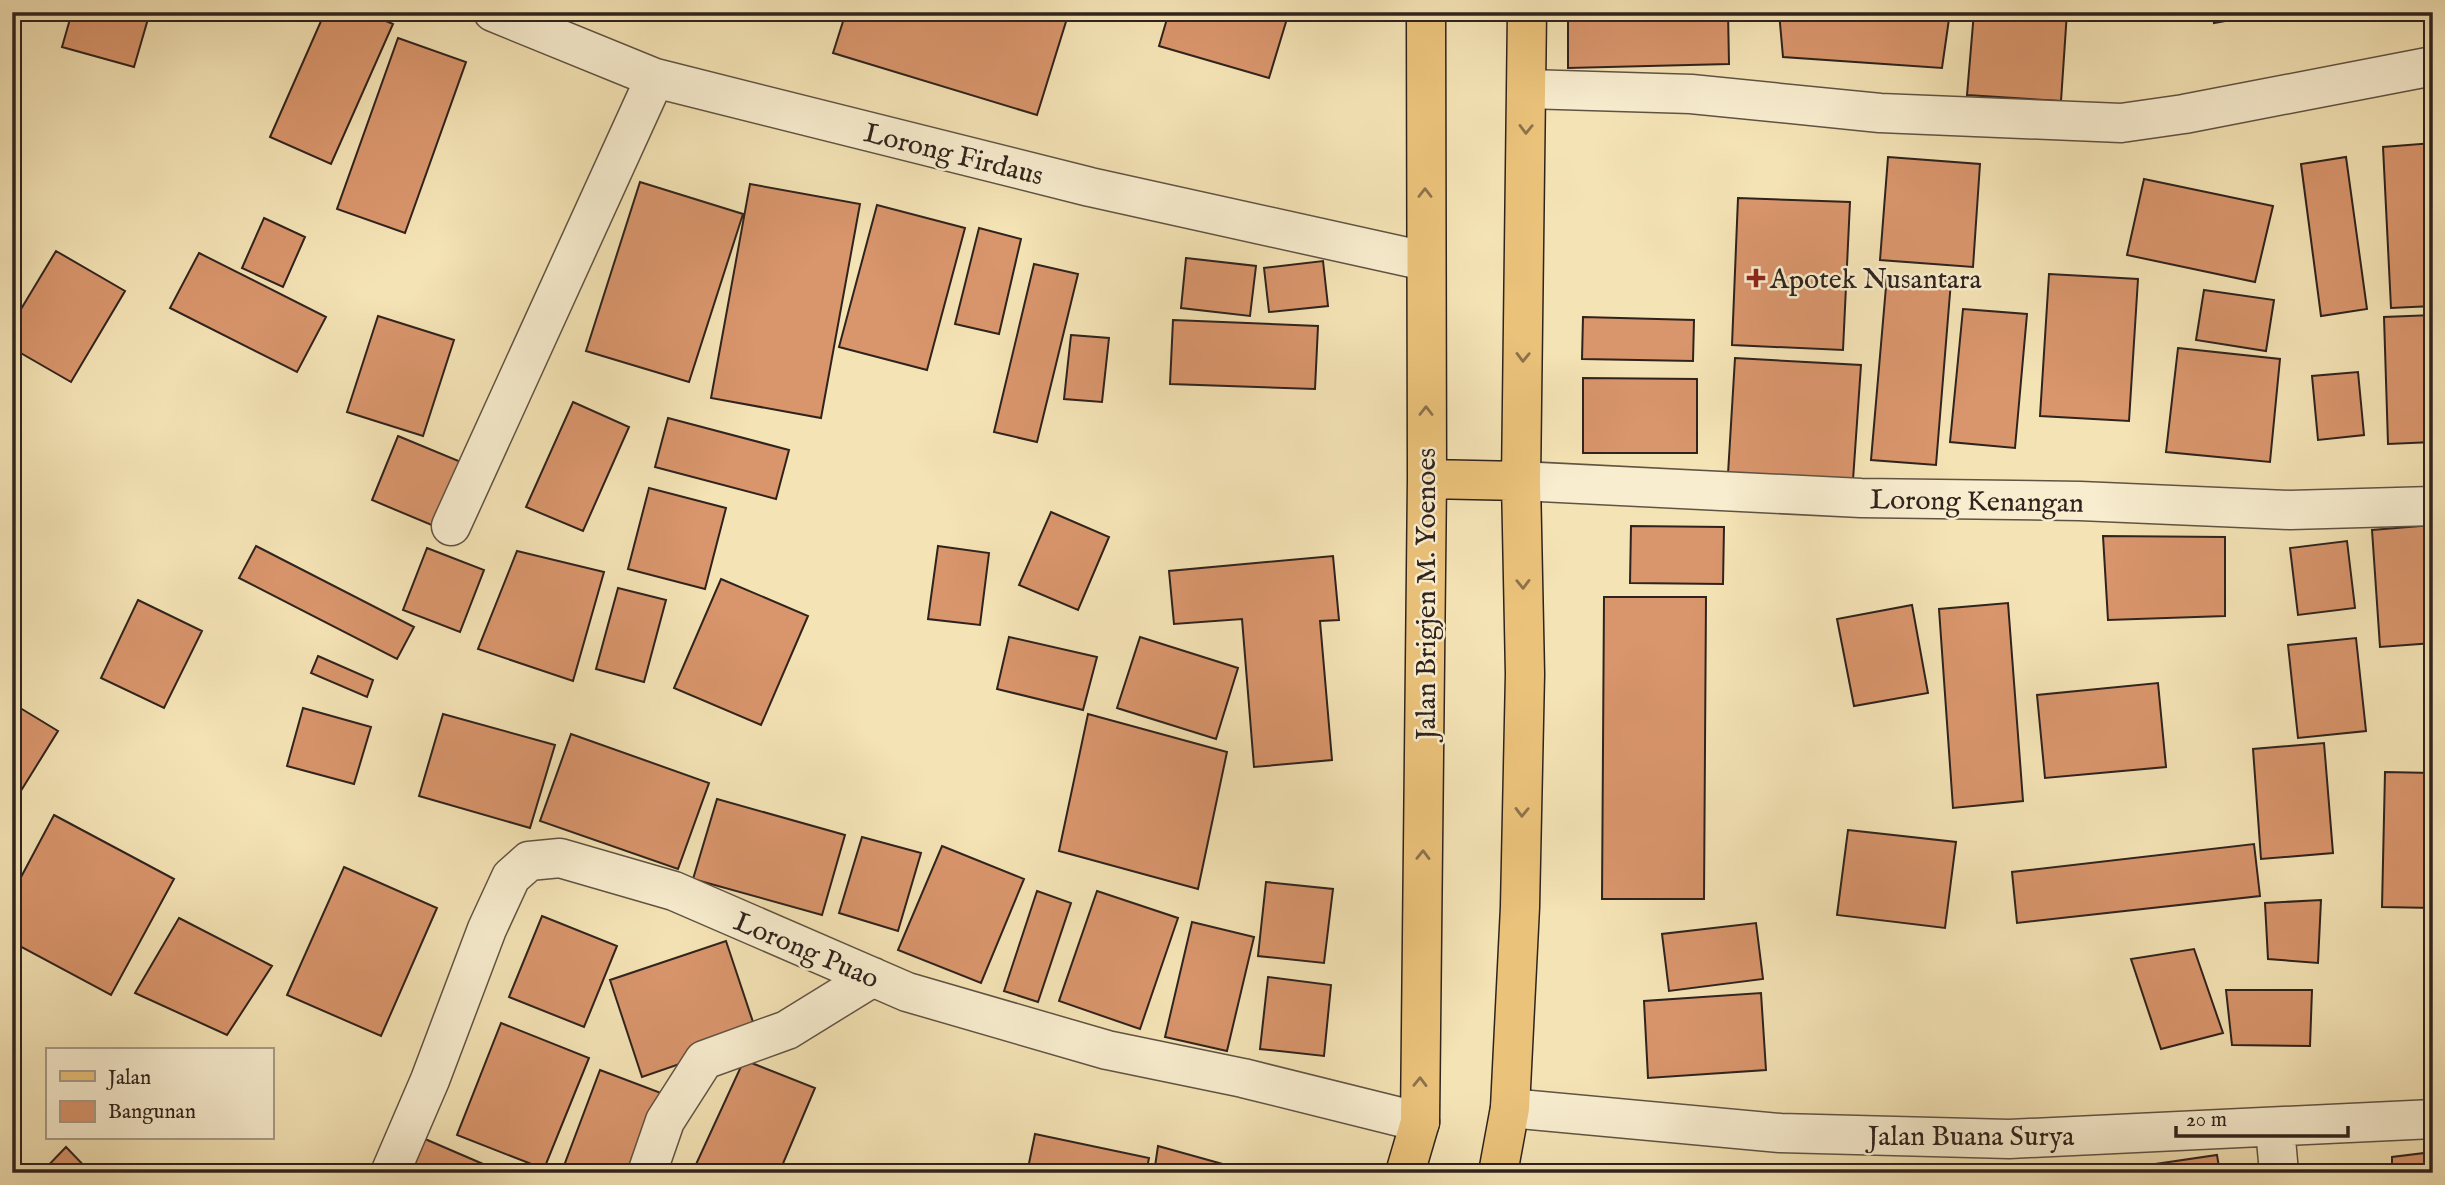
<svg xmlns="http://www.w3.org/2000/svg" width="2445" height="1185" viewBox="0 0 2445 1185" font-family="'IM FELL English',serif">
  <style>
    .building { fill: #d9956c; stroke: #2f231d; stroke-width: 2 }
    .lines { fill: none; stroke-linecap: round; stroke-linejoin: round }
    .minor-casing { stroke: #605343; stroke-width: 41 }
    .major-casing { stroke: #2f231d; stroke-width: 41 }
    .minor { stroke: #f8edcf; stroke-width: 38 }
    .major { stroke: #eac27a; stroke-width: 38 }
    .oneway { stroke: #8c724c }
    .poi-dot { fill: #8f2418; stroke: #f8edcf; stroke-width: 2.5 }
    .labels { text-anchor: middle; stroke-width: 5; stroke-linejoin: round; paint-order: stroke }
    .street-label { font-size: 28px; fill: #2f231d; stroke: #f8edcf }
    .poi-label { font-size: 28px; fill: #2f231d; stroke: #f8edcf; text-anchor: start }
  </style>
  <rect width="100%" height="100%" fill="#f4e3b5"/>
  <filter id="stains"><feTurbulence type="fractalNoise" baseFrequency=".00286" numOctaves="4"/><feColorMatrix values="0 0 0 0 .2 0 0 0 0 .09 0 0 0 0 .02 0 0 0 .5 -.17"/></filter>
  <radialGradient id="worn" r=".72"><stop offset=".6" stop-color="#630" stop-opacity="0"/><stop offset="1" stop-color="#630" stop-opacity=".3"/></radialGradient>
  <!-- building -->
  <path class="building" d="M 72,12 L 150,12 L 134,67 L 62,47 Z
    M 325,12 L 365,12 L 393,24 L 331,164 L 270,137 Z
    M 846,12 L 1069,12 L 1037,115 L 833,53 Z
    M 1169,12 L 1289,12 L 1269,78 L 1159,46 Z
    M 1568,12 L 1728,12 L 1729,64 L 1568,68 Z
    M 1779,12 L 1950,12 L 1942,68 L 1783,57 Z
    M 1974,12 L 2067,12 L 2061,101 L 1967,95 Z
    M 2213,12 L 2274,12 L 2214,23 Z
    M 398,38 L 466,62 L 405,233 L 337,209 Z
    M 2433,143 L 2433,306 L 2391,308 L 2383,147 Z
    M 1888,157 L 1980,164 L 1973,267 L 1880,260 Z
    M 2346,157 L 2367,309 L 2321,316 L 2301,164 Z
    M 2144,179 L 2273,206 L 2255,282 L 2127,255 Z
    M 640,182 L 743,214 L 689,382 L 586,351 Z
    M 750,184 L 860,204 L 821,418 L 711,398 Z
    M 1738,198 L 1850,202 L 1843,350 L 1732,345 Z
    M 877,205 L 965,228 L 927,370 L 839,347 Z
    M 264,218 L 305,237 L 283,287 L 242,268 Z
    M 979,228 L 1021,239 L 999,334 L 955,324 Z
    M 56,251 L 125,291 L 71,382 L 12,348 L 12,324 Z
    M 199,253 L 326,317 L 297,372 L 170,308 Z
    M 1186,258 L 1256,266 L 1250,316 L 1181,308 Z
    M 1323,261 L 1328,306 L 1269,312 L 1264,268 Z
    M 1034,264 L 1078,274 L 1037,442 L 994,432 Z
    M 2049,274 L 2138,279 L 2129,421 L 2040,416 Z
    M 1887,275 L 1951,281 L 1936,465 L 1871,460 Z
    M 2204,290 L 2274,300 L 2266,351 L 2196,340 Z
    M 1963,309 L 2027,314 L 2015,448 L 1950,442 Z
    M 2433,315 L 2433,442 L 2388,444 L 2384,317 Z
    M 378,316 L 454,340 L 423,436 L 347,412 Z
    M 1583,317 L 1694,320 L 1693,361 L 1582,359 Z
    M 1173,320 L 1318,326 L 1315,389 L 1170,384 Z
    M 1071,335 L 1109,338 L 1102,402 L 1064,399 Z
    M 2178,348 L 2280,359 L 2270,462 L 2166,452 Z
    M 1735,358 L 1861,365 L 1853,480 L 1728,474 Z
    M 2358,372 L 2364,435 L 2318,440 L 2312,376 Z
    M 1583,378 L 1697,379 L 1697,453 L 1583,453 Z
    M 573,402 L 629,427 L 583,531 L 526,507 Z
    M 668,418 L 789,450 L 776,499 L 655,467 Z
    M 398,436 L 461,462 L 434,526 L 372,500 Z
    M 649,488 L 726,508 L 705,589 L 628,569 Z
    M 1051,512 L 1109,537 L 1078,610 L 1019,585 Z
    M 2433,525 L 2433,643 L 2380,647 L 2372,530 Z
    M 1631,526 L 1724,527 L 1723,584 L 1630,583 Z
    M 2103,536 L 2225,537 L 2225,616 L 2108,620 Z
    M 2347,541 L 2355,608 L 2298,615 L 2290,548 Z
    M 256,546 L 414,627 L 397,659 L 239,578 Z
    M 938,546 L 989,553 L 980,625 L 928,619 Z
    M 427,548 L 484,570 L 460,632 L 403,610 Z
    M 517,551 L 604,572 L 573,681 L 478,649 Z
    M 1333,556 L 1339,620 L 1320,621 L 1332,760 L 1254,767 L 1242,619 L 1174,624 L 1169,571 Z
    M 721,579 L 808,616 L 761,725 L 674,688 Z
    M 618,588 L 666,600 L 644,682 L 596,669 Z
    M 1604,597 L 1706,597 L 1704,899 L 1602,899 Z
    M 138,600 L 202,631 L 164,708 L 101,678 Z
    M 2008,603 L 2023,801 L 1953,808 L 1939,609 Z
    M 1912,605 L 1928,693 L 1854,706 L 1837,619 Z
    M 1009,637 L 1097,657 L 1083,710 L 997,689 Z
    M 1140,637 L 1238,668 L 1216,739 L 1117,708 Z
    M 2356,638 L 2366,731 L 2298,738 L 2288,645 Z
    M 318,656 L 373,680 L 367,697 L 311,673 Z
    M 2158,683 L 2166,767 L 2045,778 L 2037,695 Z
    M 12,703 L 58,731 L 19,794 L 12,790 Z
    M 303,708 L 371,727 L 354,784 L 287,766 Z
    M 443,714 L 555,745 L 530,828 L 419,796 Z
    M 1088,714 L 1227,752 L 1198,889 L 1059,851 Z
    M 571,734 L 709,783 L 678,869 L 540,821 Z
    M 2324,743 L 2333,853 L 2261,859 L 2253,749 Z
    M 2385,772 L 2433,773 L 2433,908 L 2382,907 Z
    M 717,799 L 845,835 L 822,915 L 693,879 Z
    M 54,815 L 174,879 L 111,995 L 12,942 L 12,894 Z
    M 1848,830 L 1956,842 L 1945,928 L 1837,915 Z
    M 862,837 L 921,853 L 898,931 L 839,913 Z
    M 2254,844 L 2260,896 L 2017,923 L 2012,872 Z
    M 942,846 L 1024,879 L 981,983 L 898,950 Z
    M 344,867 L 437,908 L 381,1036 L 287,995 Z
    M 1266,882 L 1333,889 L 1324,963 L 1258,956 Z
    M 1037,891 L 1071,903 L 1038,1002 L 1004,991 Z
    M 1097,891 L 1178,918 L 1140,1029 L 1059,1001 Z
    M 2321,900 L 2318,963 L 2268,959 L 2265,903 Z
    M 542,916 L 617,946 L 584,1027 L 509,997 Z
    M 179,918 L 272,966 L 227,1035 L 135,993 Z
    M 1192,922 L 1254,937 L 1227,1051 L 1165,1037 Z
    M 1756,923 L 1763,979 L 1669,991 L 1662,934 Z
    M 726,941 L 758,1037 L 642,1077 L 610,980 Z
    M 2194,949 L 2223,1033 L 2161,1049 L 2131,959 Z
    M 1268,977 L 1331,985 L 1324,1056 L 1260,1049 Z
    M 2226,990 L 2312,990 L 2310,1046 L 2232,1045 Z
    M 1761,993 L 1766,1070 L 1648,1078 L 1644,1001 Z
    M 501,1023 L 589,1058 L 544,1169 L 457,1135 Z
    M 744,1060 L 815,1088 L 779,1173 L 692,1173 Z
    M 600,1070 L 669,1096 L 640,1173 L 562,1171 Z
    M 1035,1134 L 1149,1158 L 1146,1173 L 1027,1173 Z
    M 425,1139 L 504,1173 L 411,1173 Z
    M 1158,1146 L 1255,1173 L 1154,1173 Z
    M 66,1147 L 91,1173 L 41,1173 Z
    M 2433,1152 L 2433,1173 L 2392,1173 L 2392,1157 Z
    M 2217,1155 L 2220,1173 L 2094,1173 Z"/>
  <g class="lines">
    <!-- minor casing -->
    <g class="minor-casing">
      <path id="minor" d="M 493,12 L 655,78 L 1090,187 L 1425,261
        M 1527,89 L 1691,94 L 1880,113 L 2121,123 L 2184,114 L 2433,66
        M 1521,481 L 1861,498 L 2080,501 L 2290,510 L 2433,506
        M 451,526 L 655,78
        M 1510,1108 L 1780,1133 L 2009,1139 L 2433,1119
        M 2275,1128 L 2279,1173
        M 390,1173 L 430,1080 L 487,929 L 511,877 L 529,861 L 560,858 L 674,891 L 907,992 L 1107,1050 L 1243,1078 L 1420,1122
        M 647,1173 L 665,1121 L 704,1060 L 787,1030 L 873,977"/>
    </g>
    <!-- major casing -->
    <g class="major-casing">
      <path id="major" d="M 1427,479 L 1521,481
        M 1405,1173 L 1420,1122 L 1427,479 L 1426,12
        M 1498,1173 L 1510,1108 L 1520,907 L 1525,674 L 1521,481 L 1527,12"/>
    </g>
    <!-- minor -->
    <use href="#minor" class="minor"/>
    <!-- major -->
    <use href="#major" class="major"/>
  </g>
  <!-- one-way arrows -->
  <defs><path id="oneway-chevron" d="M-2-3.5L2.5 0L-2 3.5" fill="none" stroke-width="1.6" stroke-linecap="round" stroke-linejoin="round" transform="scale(1.75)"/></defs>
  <g class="oneway">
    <use href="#oneway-chevron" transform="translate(1526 129) rotate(91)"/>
    <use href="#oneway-chevron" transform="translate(1425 193) rotate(-90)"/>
    <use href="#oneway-chevron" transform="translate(1523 357) rotate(91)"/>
    <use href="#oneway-chevron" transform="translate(1426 411) rotate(-90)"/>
    <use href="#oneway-chevron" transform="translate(1523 584) rotate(89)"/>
    <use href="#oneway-chevron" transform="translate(1522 812) rotate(91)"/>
    <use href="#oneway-chevron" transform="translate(1423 855) rotate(-89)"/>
    <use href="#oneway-chevron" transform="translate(1420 1082) rotate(-89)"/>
  </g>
  <!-- markers -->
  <path class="poi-dot" d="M1752.5 267.5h7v7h7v7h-7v7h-7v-7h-7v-7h7z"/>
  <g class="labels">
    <!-- street labels -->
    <g class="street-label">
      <text transform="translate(954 153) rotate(14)" y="10">Lorong Firdaus</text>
      <text transform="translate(1977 500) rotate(1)" y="10">Lorong Kenangan</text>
      <text transform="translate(1425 594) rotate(-90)" y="10">Jalan Brigjen M. Yoenoes</text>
      <text transform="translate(807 949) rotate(23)" y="10">Lorong Puao</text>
      <text x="1971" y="1145">Jalan Buana Surya</text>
    </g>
    <!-- poi labels -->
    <g class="poi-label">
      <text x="1770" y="288">Apotek Nusantara</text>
    </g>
  </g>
  <!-- margin -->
  <rect width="2445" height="1185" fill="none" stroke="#f4e3b5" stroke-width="42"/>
  <rect x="14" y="14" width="2417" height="1157" fill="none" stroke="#2f231d" stroke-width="3.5"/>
  <rect x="21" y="21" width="2403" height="1143" fill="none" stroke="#2f231d" stroke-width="2"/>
  <!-- legend -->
  <rect x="46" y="1048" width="228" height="91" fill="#f8edcf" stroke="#a89c88" stroke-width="2"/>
  <rect x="60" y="1071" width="35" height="10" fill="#eac27a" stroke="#a89c88" stroke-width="2"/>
  <text x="108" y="1084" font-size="21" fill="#2f231d">Jalan</text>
  <rect x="60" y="1101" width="35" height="21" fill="#d9956c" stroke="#a89c88" stroke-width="2"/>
  <text x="108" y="1118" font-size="21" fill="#2f231d">Bangunan</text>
  <!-- scale -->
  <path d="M2176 1126v10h172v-10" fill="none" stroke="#2f231d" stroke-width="3.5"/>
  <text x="2186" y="1126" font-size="21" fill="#2f231d" stroke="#f8edcf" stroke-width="5" paint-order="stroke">20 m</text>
  <rect width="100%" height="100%" filter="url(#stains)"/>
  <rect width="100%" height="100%" fill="url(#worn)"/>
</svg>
